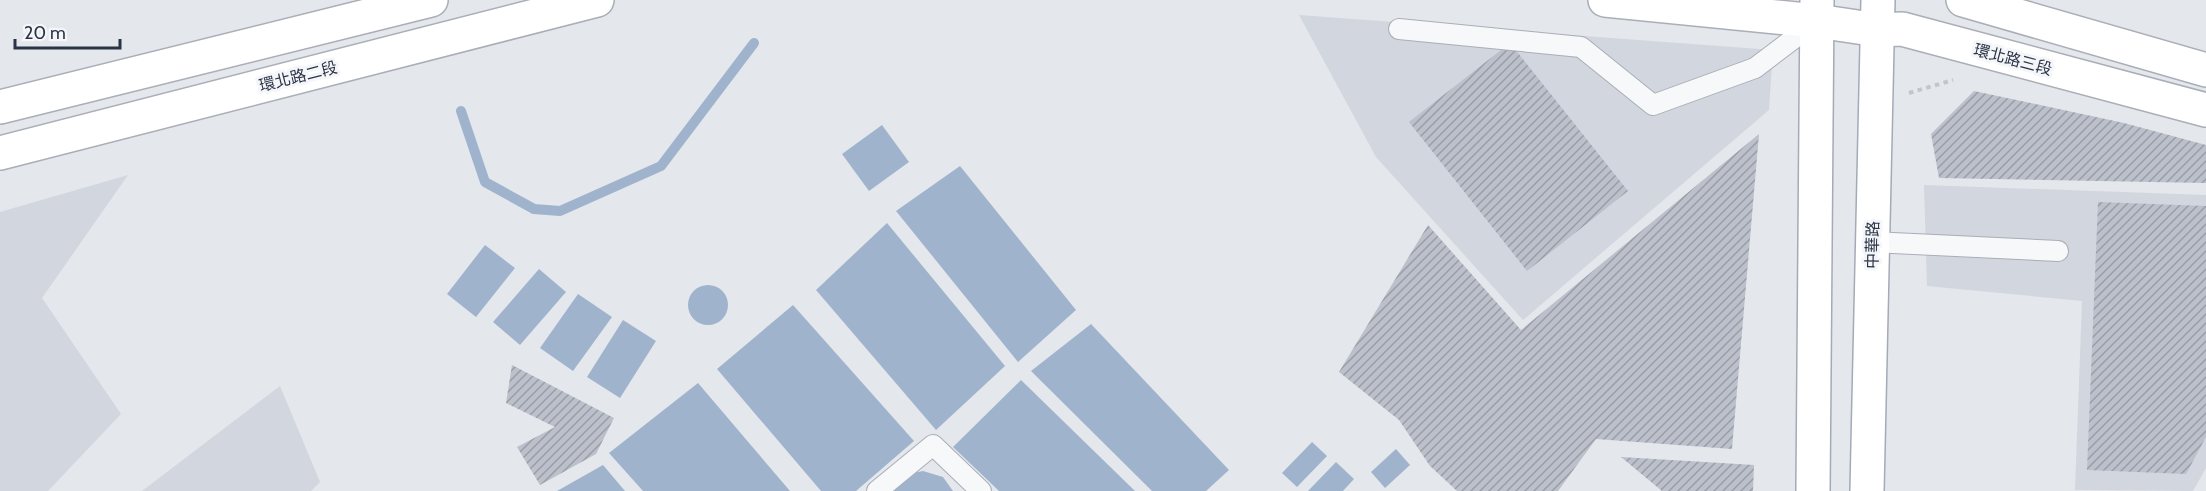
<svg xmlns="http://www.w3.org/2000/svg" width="2206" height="491" viewBox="0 0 2206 491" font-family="Cabin,'Noto Sans TC',sans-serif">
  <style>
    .built { fill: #d2d6de }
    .water { fill: #9fb4cc }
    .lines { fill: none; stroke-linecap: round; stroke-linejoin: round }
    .stream { stroke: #9fb4cc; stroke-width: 10 }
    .building { fill: url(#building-hatch) }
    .lane-casing { stroke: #a9aeb7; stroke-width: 22 }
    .secondary-casing { stroke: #a9aeb7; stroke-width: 36 }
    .primary-casing { stroke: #a3abb8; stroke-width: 36 }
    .path { stroke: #c2c5cb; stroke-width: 4; stroke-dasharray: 4.5 4.5; stroke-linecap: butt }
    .lane { stroke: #f7f8fa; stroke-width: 20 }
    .secondary { stroke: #fff; stroke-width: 33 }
    .primary { stroke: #fff; stroke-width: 33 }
    .labels { text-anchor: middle; stroke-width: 6; stroke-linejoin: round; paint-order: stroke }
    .street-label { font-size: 16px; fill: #2b3445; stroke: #f4f6f9 }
  </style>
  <defs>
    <pattern id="building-hatch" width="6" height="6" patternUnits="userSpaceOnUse" patternTransform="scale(1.5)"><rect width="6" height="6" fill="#bbc0ca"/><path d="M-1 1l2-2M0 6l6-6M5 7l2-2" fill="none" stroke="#989da6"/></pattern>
  </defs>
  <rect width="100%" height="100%" fill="#e4e7ec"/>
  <!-- built -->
  <path class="built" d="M 1299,15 L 1773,50 L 1769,110 L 1523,320 L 1376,157 Z
    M 128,175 L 42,298 L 121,414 L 48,491 L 0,491 L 0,212 Z
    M 1924,185 L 2206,195 L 2206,468 L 2193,491 L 2075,490 L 2082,301 L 1927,286 Z
    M 280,386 L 320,482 L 311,491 L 142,491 Z"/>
  <!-- water -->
  <path class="water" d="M 882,125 L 909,162 L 869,191 L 842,154 Z
    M 960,166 L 1076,310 L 1018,362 L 896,211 Z
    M 887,223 L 1005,366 L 936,430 L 816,290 Z
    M 485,245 L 515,268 L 476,317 L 447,294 Z
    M 539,269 L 566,292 L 520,345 L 493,322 Z
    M688 305a20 20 0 1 1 40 0a20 20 0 1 1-40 0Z
    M 578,294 L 612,317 L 573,371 L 540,348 Z
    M 793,305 L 914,441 L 856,491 L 821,491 L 717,369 Z
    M 623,320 L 656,341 L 620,398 L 587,377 Z
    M 1091,324 L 1229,470 L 1206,491 L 1152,491 L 1031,371 Z
    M 1021,380 L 1135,491 L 999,491 L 953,447 Z
    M 698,383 L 790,491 L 643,491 L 609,453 Z
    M 1312,442 L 1327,456 L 1297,487 L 1282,473 Z
    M 1396,449 L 1410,465 L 1385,488 L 1371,472 Z
    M 1336,462 L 1354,479 L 1343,491 L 1308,491 Z
    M 603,465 L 625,491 L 557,491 Z
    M 923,471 L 943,477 L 953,491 L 894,491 L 913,473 Z"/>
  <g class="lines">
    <!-- stream -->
    <path class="stream" d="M 461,111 L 485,182 L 534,209 L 560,211 L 661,166 L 754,43"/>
  </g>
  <!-- building -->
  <path class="building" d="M 1510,43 L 1628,191 L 1527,271 L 1409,122 Z
    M 1974,91 L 2124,123 L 2206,145 L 2206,183 L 1939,178 L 1931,134 Z
    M 1759,134 L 1732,449 L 1596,439 L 1558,491 L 1457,491 L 1430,466 L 1399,420 L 1339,372 L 1428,225 L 1521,330 Z
    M 2098,202 L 2206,206 L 2206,437 L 2186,474 L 2087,470 Z
    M 512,365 L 614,418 L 596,454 L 540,485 L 517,447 L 555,427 L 506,403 Z
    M 1621,457 L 1754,465 L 1753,491 L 1662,491 Z"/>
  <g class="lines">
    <!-- lane casing -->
    <g class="lane-casing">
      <path id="lane" d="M 1399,29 L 1581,47 L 1653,105 L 1755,68 L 1817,21
        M 1872,242 L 2058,251
        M 877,491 L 933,445 L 981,491"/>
    </g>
    <!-- secondary casing -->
    <g class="secondary-casing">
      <path id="secondary" d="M 1605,0 L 1817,21 L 1878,30 L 1902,29 L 2206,110
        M 1963,0 L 2206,70
        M 0,107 L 431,0
        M 0,153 L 597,0"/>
    </g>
    <!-- primary casing -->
    <g class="primary-casing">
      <path id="primary" d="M 1813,491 L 1817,0
        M 1867,491 L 1878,0"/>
    </g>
    <!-- path -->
    <path class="path" d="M 1909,93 L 1953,80"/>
    <!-- lane -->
    <use href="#lane" class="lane"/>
    <!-- secondary -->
    <use href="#secondary" class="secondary"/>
    <!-- primary -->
    <use href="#primary" class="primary"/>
  </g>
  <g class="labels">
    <!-- street labels -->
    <g class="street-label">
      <text transform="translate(2013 59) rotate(15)" y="6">環北路三段</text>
      <text transform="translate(298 76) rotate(-14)" y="6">環北路二段</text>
      <text transform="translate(1872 245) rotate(-89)" y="6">中華路</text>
    </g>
  </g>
  <!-- scale -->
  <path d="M15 39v9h105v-9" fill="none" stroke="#2b3445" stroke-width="3"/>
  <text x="24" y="39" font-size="18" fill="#2b3445" stroke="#f4f6f9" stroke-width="4.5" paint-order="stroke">20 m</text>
</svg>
